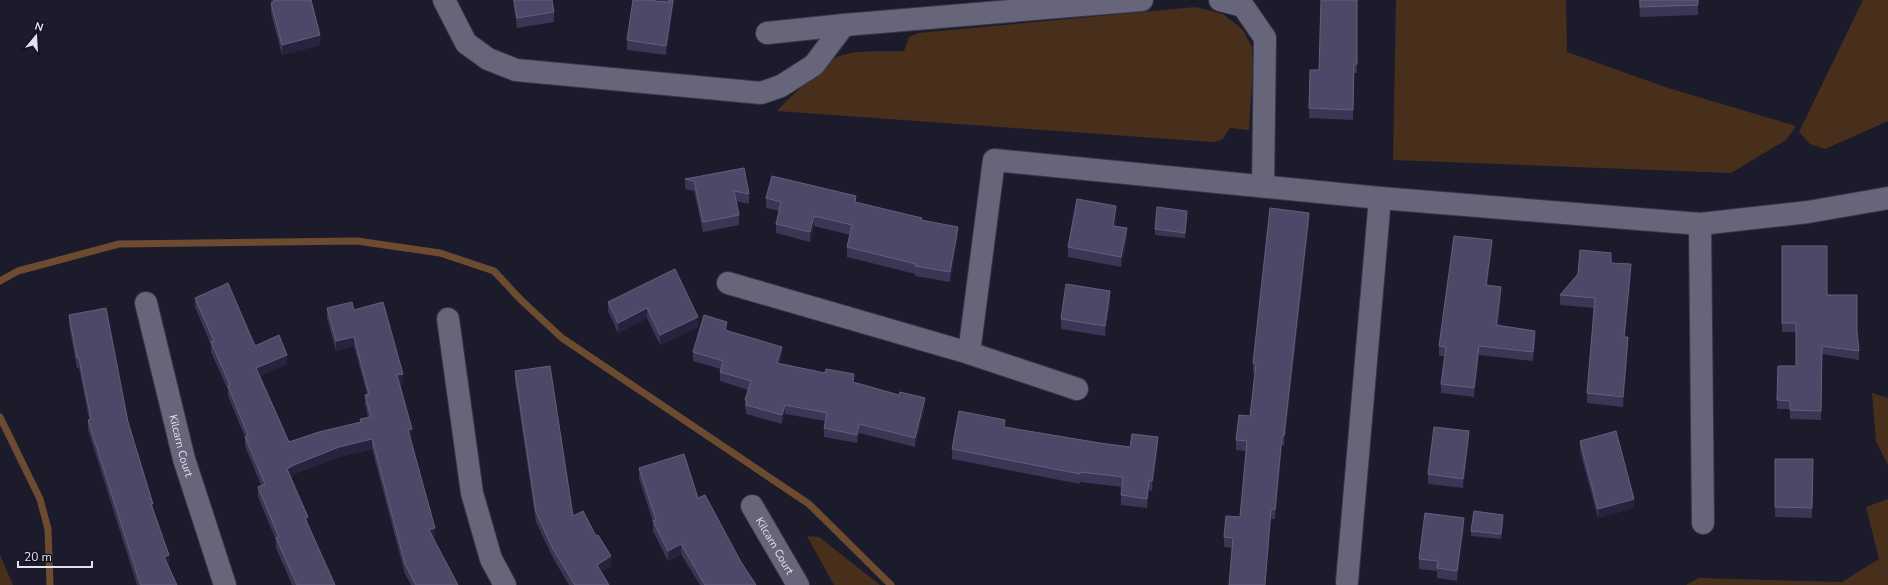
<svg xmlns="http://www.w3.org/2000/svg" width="1888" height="585" viewBox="0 0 1888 585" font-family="'Nunito Sans',sans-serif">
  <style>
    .green { fill: #482f1c }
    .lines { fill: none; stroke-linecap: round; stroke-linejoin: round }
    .stream { stroke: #6d4b31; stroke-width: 7 }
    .street-casing { stroke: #373644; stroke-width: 24 }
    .street { stroke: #67657a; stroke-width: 22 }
    .wall { fill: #3a3656 }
    .shaded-wall { fill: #26233f }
    .building { fill: #4c4867; stroke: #63607c }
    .labels { text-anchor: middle; stroke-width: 3.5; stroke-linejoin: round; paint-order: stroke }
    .street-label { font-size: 11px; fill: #e2e1ed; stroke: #131222 }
  </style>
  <rect width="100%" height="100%" fill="#1c1b2c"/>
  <!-- green -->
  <path class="green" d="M 1396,0 L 1566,0 L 1567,52 L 1668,88 L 1796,126 L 1786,140 L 1731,173 L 1393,160 Z
    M 1863,0 L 1888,0 L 1888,121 L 1825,149 L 1810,144 L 1799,132 Z
    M 1196,7 L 1223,14 L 1243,30 L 1252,47 L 1253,64 L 1249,130 L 1230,128 L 1222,140 L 1212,142 L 777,111 C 787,100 827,61 839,56 C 860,49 882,52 904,51 L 909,37 L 918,33 Z
    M 1872,393 L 1888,398 L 1888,465 L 1876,441 Z
    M 1888,499 L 1888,585 L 1686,585 L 1699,578 L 1842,582 L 1879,559 L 1866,507 Z
    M 807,536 L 819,537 L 880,585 L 834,585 Z
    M 0,555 L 13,585 L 0,585 Z"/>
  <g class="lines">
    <!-- stream -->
    <path class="stream" d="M 0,281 L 18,271 L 119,244 L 357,241 L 440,253 L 494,271 L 521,300 L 562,338 L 809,504 L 891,585
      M 0,417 L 40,499 L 48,529 L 50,585"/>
    <!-- street casing -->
    <g class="street-casing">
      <g id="street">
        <path d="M 444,0 L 466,43 L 488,59 L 516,70 L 761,93 L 781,86 L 814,65 L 844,25"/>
        <path d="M 1220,0 L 1243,6 L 1265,38 L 1263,186"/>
        <path d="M 767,33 L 844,25 L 1142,0"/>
        <path d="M 1700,224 L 1703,523"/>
        <path d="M 728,283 L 969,353 L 1077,389"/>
        <path id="s1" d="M 146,303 L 184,459 L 225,585"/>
        <path d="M 448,319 L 472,493 L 491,559 L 505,585"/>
        <path d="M 969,353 L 994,160 L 1380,198 L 1700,224 L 1808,212 L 1888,198"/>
        <path id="s2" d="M 752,506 L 798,585"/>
        <path d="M 1347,582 L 1380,198"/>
      </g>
    </g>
    <!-- street -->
    <use href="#street" class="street"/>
  </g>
  <!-- wall -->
  <path class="wall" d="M 271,0 L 311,0 L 320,45 L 282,55 L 271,13 L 271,3 L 272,3 Z
    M 513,0 L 552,0 L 554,12 L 554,22 L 517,28 Z
    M 660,0 L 674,0 L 666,55 L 627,50 L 627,40 L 661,2 Z
    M 1357,0 L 1357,73 L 1354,73 L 1353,120 L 1309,118 L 1310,70 L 1319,70 Z
    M 1639,0 L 1698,0 L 1698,15 L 1640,17 Z
    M 685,179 L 749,194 L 749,204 L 736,201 L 739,215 L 739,225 L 703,232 L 694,191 L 685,189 Z
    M 766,198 L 856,202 L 922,221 L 958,237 L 950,282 L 915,276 L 915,274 L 847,257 L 847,247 L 850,235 L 814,226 L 810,242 L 776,233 L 776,224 L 779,211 L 766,208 Z
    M 1116,216 L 1115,226 L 1127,238 L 1121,267 L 1068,257 L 1068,247 Z
    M 1187,216 L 1185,238 L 1155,235 L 1155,229 Z
    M 1309,222 L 1284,446 L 1282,445 L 1275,519 L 1271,519 L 1232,548 L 1224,547 L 1224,537 L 1240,517 L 1246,451 L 1236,450 L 1236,440 L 1250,416 L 1255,373 L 1253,373 L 1253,363 Z
    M 1782,246 L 1827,295 L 1857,332 L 1859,351 L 1859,360 L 1822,354 L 1821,420 L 1790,419 L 1790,409 L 1777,409 L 1778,366 L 1796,366 L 1796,332 L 1782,332 Z
    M 1492,249 L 1487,285 L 1501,296 L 1498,326 L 1535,340 L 1533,361 L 1479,355 L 1474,397 L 1441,393 L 1441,384 L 1445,356 L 1439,356 L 1439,346 Z
    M 1611,263 L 1631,274 L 1625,337 L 1628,347 L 1623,407 L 1587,403 L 1587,393 L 1594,308 L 1560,305 L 1560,295 Z
    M 675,269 L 698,327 L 660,345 L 647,318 L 618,333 L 608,311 L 608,302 Z
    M 195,298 L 255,346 L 287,364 L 260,376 L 289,442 L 360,422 L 360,419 L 368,417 L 365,404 L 365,395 L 367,394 L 354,346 L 336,351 L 327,318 L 327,308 L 354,310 L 403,384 L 400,384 L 412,439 L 410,439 L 435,538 L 433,539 L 458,585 L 411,585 L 405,574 L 372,449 L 339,457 L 294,474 L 291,477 L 308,525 L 335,585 L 292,585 L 276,548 L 276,540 L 258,497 L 258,487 L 261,485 L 245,446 L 245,437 L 228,396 L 228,390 L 211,352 L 211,345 L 195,307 Z
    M 1110,301 L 1105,336 L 1061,329 L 1061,319 Z
    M 69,315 L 128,422 L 169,565 L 168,565 L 177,585 L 137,585 L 88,430 L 88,420 L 89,419 L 79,368 L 77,368 L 69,325 Z
    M 693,352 L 782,356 L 779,364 L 854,382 L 925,407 L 915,447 L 859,433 L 857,443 L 824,437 L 824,428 L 825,421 L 785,414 L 782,424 L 746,414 L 746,410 L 745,409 L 745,400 L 748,390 L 720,381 L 720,372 L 721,369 L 693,361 Z
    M 515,371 L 573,516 L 611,566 L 601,572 L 609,585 L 569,585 L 553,558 L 536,522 L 515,381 Z
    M 1005,427 L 1100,443 L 1130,447 L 1158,447 L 1152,491 L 1149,490 L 1147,508 L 1121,505 L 1121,495 L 1122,487 L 1080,482 L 1080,484 L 952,459 L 952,449 Z
    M 1469,441 L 1463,488 L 1428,484 L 1428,474 Z
    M 1580,441 L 1634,508 L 1598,518 L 1580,451 Z
    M 1775,459 L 1813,459 L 1812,518 L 1775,517 Z
    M 639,468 L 698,498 L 741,562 L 756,585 L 700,585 L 681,554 L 668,561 L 653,531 L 653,522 L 639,478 Z
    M 1503,520 L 1501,539 L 1471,536 L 1471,531 Z
    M 1464,528 L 1457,581 L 1437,578 L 1437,571 L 1419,569 L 1419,559 Z"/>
  <!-- shaded-wall -->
  <path class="shaded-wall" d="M 673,0 L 674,0 L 666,55 L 666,46 Z
    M 320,35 L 320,45 L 282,55 L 282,45 Z
    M 1116,206 L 1116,216 L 1113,235 L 1113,226 Z
    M 1187,211 L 1187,216 L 1185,238 L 1185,233 Z
    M 1309,213 L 1309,222 L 1284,446 L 1284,436 Z
    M 814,216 L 814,226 L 810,242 L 810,232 Z
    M 958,227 L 958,237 L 950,282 L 950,272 Z
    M 1127,228 L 1127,238 L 1121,267 L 1121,257 Z
    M 1492,240 L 1492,249 L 1486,294 L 1486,285 Z
    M 1631,264 L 1631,274 L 1624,347 L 1624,337 Z
    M 1501,287 L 1501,296 L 1496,334 L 1496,325 Z
    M 1110,291 L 1110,301 L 1105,336 L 1105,326 Z
    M 647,308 L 647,318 L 618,333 L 618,323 Z
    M 698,317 L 698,327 L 660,345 L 660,335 Z
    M 727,322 L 727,331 L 725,339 L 725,330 Z
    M 1535,331 L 1535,340 L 1533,361 L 1533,352 Z
    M 354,337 L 354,346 L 336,351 L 336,341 Z
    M 1628,337 L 1628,347 L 1623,407 L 1623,397 Z
    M 1479,346 L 1479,355 L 1474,397 L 1474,388 Z
    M 782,347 L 782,356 L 777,372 L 777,363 Z
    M 287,355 L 287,364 L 256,378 L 256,368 Z
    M 403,374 L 403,384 L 397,385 L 397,375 Z
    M 925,398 L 925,407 L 915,447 L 915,438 Z
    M 785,405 L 785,414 L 782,424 L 782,415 Z
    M 859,424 L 859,433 L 857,443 L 857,435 Z
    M 412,429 L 412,439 L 408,440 L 408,430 Z
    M 1469,431 L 1469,441 L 1463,488 L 1463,479 Z
    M 1282,436 L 1282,445 L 1275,519 L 1275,510 Z
    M 1158,437 L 1158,447 L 1152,491 L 1152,481 Z
    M 372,439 L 372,449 L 339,457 L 294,474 L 287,479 L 287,469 L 294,465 L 339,447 Z
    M 1149,481 L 1149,490 L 1147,508 L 1147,499 Z
    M 1634,499 L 1634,508 L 1598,518 L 1598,509 Z
    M 151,504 L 153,504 L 153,513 Z
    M 1271,509 L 1271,519 L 1265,585 Z
    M 1503,515 L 1503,520 L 1501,539 L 1501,534 Z
    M 308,517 L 308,526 L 305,518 Z
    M 1464,518 L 1464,528 L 1457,581 L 1457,571 Z
    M 435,528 L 435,538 L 429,540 L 429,530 Z
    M 681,544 L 681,554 L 668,561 L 668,551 Z
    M 169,555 L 169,565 L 164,566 L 164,557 Z
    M 611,556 L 611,566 L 597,575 L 597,565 Z"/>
  <!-- building -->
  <path class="building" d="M 274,0 L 311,0 L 320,35 L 282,45 L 271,3 L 274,2 Z
    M 514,0 L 552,0 L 554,12 L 517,18 Z
    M 633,0 L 649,0 L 671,3 L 668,0 L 673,0 L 666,46 L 627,40 Z
    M 1321,0 L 1357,0 L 1357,64 L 1354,64 L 1353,110 L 1309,108 L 1310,70 L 1319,70 Z
    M 1640,0 L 1698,0 L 1698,5 L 1640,7 Z
    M 744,168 L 749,194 L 734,191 L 739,215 L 703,222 L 694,181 L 685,179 Z
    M 772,176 L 856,196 L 855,202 L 922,218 L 921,220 L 958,227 L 950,272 L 915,266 L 916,264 L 847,247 L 852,225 L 814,216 L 810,232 L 776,224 L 781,202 L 766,198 Z
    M 1077,199 L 1116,206 L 1113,226 L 1127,228 L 1121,257 L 1068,247 Z
    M 1157,207 L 1187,211 L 1185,233 L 1155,229 Z
    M 1270,208 L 1309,213 L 1284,436 L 1282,436 L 1275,510 L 1271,509 L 1265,585 L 1229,585 L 1233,538 L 1224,537 L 1226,516 L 1240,517 L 1247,441 L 1236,440 L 1239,415 L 1250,416 L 1256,364 L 1253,363 Z
    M 1454,236 L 1492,240 L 1486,285 L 1501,287 L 1496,325 L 1535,331 L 1533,352 L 1479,346 L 1474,388 L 1441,384 L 1446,347 L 1439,346 Z
    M 1782,246 L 1827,246 L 1827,295 L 1857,295 L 1857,332 L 1859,351 L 1822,346 L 1821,411 L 1790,410 L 1790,401 L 1777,400 L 1778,366 L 1796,366 L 1796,323 L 1782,323 Z
    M 1580,250 L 1611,253 L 1611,263 L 1631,264 L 1624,337 L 1628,337 L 1623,397 L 1587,393 L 1595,298 L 1560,295 L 1578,274 Z
    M 675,269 L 698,317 L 660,335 L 647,308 L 618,323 L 608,302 Z
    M 228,283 L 255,346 L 279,335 L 287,355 L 256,368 L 289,442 L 319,432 L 361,422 L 360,419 L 371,417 L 365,395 L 369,394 L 354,337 L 336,341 L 327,308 L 352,302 L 354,310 L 383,302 L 403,374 L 397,375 L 412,429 L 408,430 L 435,528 L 429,530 L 458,585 L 416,585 L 405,564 L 372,439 L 339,447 L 294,465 L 287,469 L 308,517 L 305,518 L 335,585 L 297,585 L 276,538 L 279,537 L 258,487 L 265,484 L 245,437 L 248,435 L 228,386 L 230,385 L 211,342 L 214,341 L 195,298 Z
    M 1066,284 L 1110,291 L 1105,326 L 1061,319 Z
    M 106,308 L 128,422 L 153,504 L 151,504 L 169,555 L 164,557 L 177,585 L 141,585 L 139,580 L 88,420 L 91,419 L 79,358 L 77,358 L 69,315 Z
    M 704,315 L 727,322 L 725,330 L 782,347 L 777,363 L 825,373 L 826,369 L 854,374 L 853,382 L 899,395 L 900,392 L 925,398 L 915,438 L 859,424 L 857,435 L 824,428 L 827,413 L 785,405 L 782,415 L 746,405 L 747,401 L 745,400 L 751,381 L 720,372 L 723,361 L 693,352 Z
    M 550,366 L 573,516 L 583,511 L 596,536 L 598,535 L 611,556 L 597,565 L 609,585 L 575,585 L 553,549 L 536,512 L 515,371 Z
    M 959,411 L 1005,420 L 1004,427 L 1100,443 L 1130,447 L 1132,434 L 1158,437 L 1152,481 L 1149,481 L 1147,499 L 1121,495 L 1123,477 L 1080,472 L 1080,474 L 952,449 Z
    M 1434,427 L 1469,431 L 1463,479 L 1428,474 Z
    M 1616,431 L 1634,499 L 1598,509 L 1580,441 Z
    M 684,454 L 698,498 L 705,495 L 741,562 L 756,585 L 705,585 L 681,544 L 668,551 L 653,521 L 656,520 L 639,468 Z
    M 1775,459 L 1813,459 L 1812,508 L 1775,507 Z
    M 1474,511 L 1503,515 L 1501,534 L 1471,531 Z
    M 1425,513 L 1464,518 L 1457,571 L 1437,568 L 1438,561 L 1419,559 Z"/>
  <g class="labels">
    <!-- street labels -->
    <g class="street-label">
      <text dy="4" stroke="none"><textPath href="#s1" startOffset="147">Kilcarn Court</textPath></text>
      <text dy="4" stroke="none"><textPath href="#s2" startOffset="46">Kilcarn Court</textPath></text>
    </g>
  </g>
  <!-- north arrow -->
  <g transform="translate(36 36) rotate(18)" stroke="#131222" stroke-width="3" paint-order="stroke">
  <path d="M0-3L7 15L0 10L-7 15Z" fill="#e2e1ed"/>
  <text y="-6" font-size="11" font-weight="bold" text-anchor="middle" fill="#e2e1ed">N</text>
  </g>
  <!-- scale -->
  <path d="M18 561v6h74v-6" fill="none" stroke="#e2e1ed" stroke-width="2"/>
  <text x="24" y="561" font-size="12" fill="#e2e1ed" stroke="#131222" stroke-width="3" paint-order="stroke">20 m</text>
</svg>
